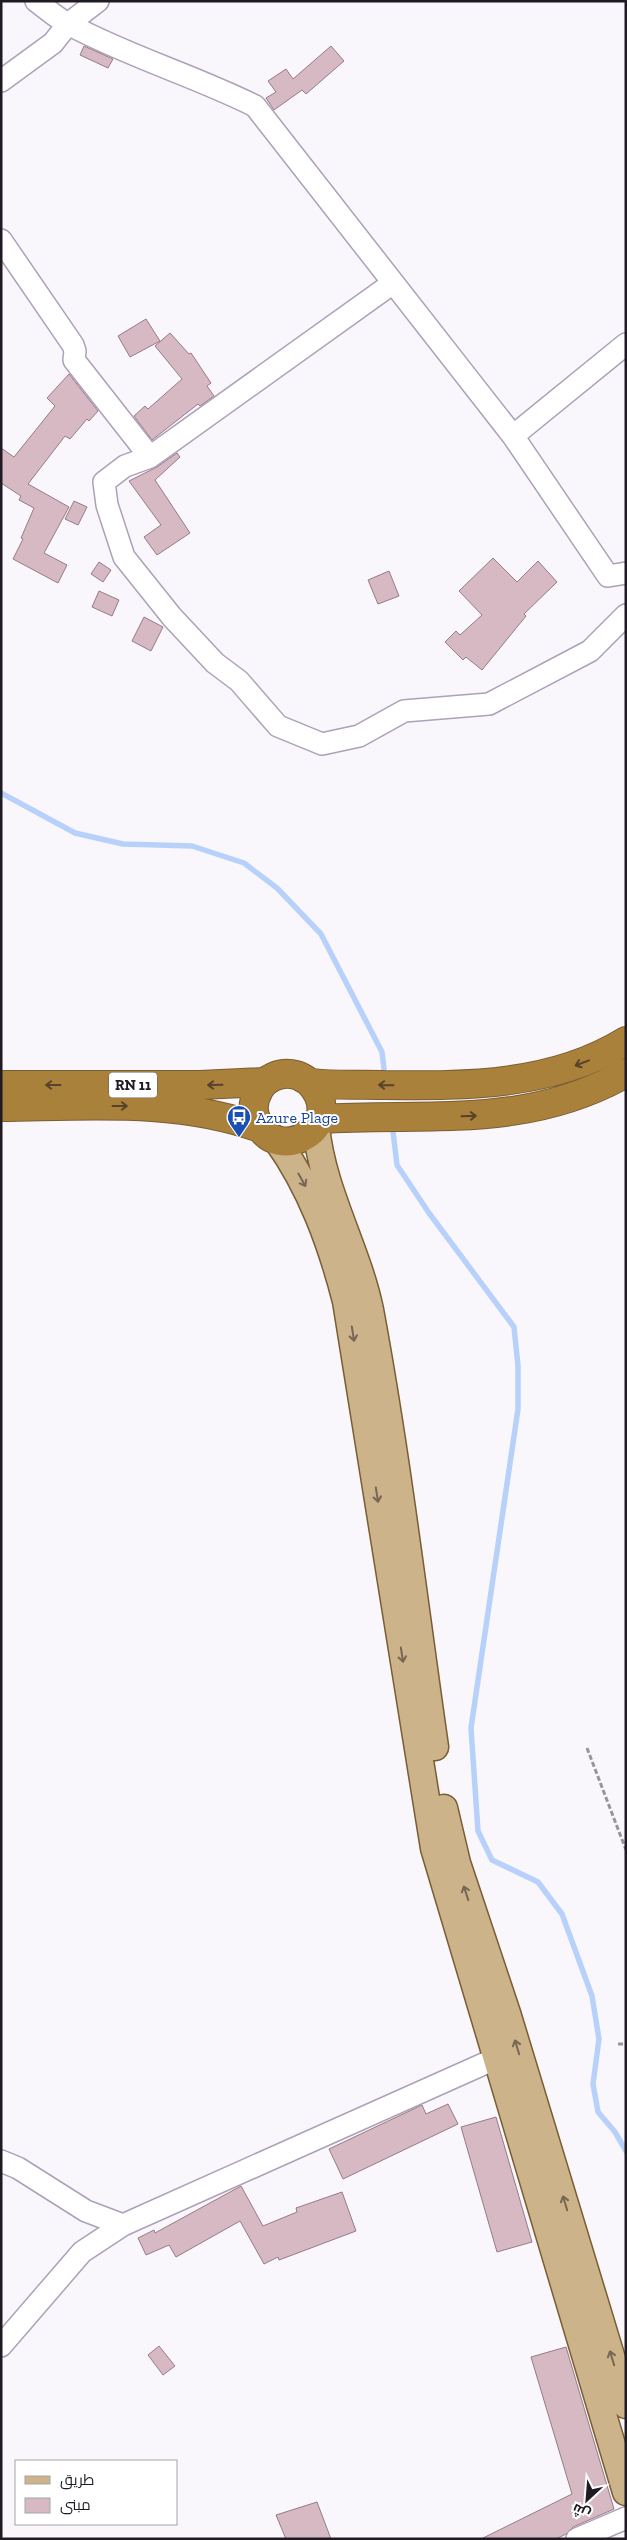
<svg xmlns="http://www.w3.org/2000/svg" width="627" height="2540" viewBox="0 0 627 2540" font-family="'Zilla Slab',Cairo,serif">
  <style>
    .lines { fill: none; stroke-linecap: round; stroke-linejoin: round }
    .stream { stroke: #b8d1fa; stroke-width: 5.5 }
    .building { fill: #d7b9c3; stroke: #967b85 }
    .minor-casing { stroke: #ada0b8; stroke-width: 24 }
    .major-casing { stroke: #795d33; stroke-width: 29 }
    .highway-casing { stroke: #795d33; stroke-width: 30 }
    .path { stroke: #97949b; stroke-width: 3; stroke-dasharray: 5 2.5; stroke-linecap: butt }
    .minor { stroke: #fff; stroke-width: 21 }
    .major { stroke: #ccb389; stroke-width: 26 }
    .highway { stroke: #aa813b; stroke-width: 28 }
    .oneway { stroke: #57432d }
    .oneway2 { stroke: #766656 }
    .labels { text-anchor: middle; stroke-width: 4; stroke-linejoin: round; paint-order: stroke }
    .shield { fill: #fff; stroke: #625f65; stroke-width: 1 }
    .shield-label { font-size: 15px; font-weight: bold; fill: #1f1a23 }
    .transit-label { font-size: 16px; fill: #164399; stroke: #fff; text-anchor: start }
  </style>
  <rect width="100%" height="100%" fill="#f9f7fc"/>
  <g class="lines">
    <!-- stream -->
    <path class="stream" d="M 1,793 L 75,833 L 123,844 L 192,846 L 244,863 L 277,888 L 321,934 L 382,1052 L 385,1077
      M 392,1123 L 397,1165 L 429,1213 L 514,1327 L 518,1366 L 518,1409 L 471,1728 L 478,1831 L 492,1860 L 538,1882 L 562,1914 L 592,1996 L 599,2039 L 593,2084 L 598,2112 L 615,2132 L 626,2151"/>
  </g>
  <!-- building -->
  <path class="building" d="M 84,46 L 113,59 L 108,68 L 80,55 Z
    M 331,46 L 344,61 L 306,94 L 302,90 L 274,110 L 266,98 L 276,92 L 268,81 L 286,69 L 293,79 Z
    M 146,319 L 160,341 L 130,357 L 118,336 Z
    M 170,333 L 189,354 L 191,353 L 211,383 L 207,386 L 214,396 L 200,406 L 198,404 L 152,440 L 134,416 L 145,406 L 148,409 L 182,379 L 155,346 Z
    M 69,374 L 98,411 L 89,421 L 87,419 L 70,439 L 65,436 L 28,484 L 69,507 L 44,553 L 67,565 L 58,583 L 13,559 L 23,539 L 21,538 L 34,508 L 19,500 L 21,496 L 1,483 L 1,448 L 14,457 L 55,406 L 47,398 Z
    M 177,453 L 180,457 L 155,480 L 190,533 L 157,555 L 144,537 L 161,525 L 129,481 L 157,467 Z
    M 74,501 L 87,507 L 78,525 L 65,519 Z
    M 493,558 L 517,582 L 538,561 L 557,582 L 524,614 L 526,616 L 482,670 L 466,657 L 463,660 L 445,642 L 456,631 L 460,635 L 482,615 L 459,591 Z
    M 99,562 L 111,570 L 103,582 L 91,574 Z
    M 389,571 L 399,596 L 378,604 L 368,580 Z
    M 99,591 L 119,600 L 112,616 L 92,607 Z
    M 144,617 L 163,627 L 151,651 L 132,641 Z
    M 448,2104 L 458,2124 L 343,2179 L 329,2149 L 422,2105 L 426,2114 Z
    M 496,2117 L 532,2242 L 497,2252 L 461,2127 Z
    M 241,2186 L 263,2226 L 297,2212 L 296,2208 L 342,2192 L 356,2231 L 279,2260 L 278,2257 L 264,2264 L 240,2221 L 176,2257 L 169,2245 L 146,2255 L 138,2238 L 154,2230 L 155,2233 Z
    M 159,2346 L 175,2366 L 163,2375 L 148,2355 Z
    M 566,2347 L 614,2509 L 573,2527 L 566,2534 L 556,2539 L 481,2539 L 572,2494 L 531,2357 Z
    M 317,2502 L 331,2539 L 286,2539 L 276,2515 Z"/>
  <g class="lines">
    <!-- minor casing -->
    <g class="minor-casing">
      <path id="minor" d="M 36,1 C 47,9 58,19 70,25 C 130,57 195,76 255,106 L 513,436 L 608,576 L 626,573
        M 1,81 L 53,43 L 68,24 L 98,1
        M 1,240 L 73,345 L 75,351 L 74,360 L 150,457
        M 393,283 L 150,457 L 125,466 L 104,482 L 107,505 L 124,557 L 172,617 L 215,663 L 239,681 L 278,726 L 322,744 L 359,736 L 404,711 L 489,704 L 590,651 L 626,615
        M 513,436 L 626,344
        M 1,2161 L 18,2168 L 86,2211 L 123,2225 L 497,2058
        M 1,2346 L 82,2252 L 123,2225
        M 577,2539 L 626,2518"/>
    </g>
    <!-- major casing -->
    <g class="major-casing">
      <path id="major" d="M 316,1126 C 322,1191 357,1247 370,1310 C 397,1455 414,1602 435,1747
        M 276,1139 C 311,1188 331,1243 346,1301 L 434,1848 L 626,2492
        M 444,1808 L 457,1863 L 507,2013 L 626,2405"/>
    </g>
    <!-- highway casing -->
    <g class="highway-casing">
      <path id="highway" d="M 310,1083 C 349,1125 277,1168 257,1121 C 252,1111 253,1101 258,1092 C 264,1078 281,1071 296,1075 C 302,1076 307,1082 313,1083 C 336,1086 361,1084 384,1085 C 468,1086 553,1086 626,1041
        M 1,1085 L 200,1085 L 264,1082
        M 1,1107 C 88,1106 177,1098 260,1128
        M 320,1119 C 427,1112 526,1130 626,1073"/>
    </g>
    <!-- path -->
    <path class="path" d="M 587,1748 L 626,1850
      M 618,2044 L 626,2044"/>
    <!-- minor -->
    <use href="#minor" class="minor"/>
    <!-- major -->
    <use href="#major" class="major"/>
    <!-- highway -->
    <use href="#highway" class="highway"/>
  </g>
  <!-- one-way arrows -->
  <defs><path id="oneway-shaft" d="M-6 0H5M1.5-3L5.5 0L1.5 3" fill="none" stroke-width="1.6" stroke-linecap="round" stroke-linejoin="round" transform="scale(1.25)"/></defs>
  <g class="oneway">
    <use href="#oneway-shaft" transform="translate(582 1063) rotate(159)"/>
    <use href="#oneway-shaft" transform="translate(53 1085) rotate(180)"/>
    <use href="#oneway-shaft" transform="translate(215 1085) rotate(179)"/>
    <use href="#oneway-shaft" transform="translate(386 1085) rotate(-179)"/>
    <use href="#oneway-shaft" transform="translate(120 1106)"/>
    <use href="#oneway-shaft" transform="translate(469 1116) rotate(-2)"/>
  </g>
  <g class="oneway2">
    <use href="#oneway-shaft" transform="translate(302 1180) rotate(61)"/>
    <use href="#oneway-shaft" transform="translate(353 1334) rotate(81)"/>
    <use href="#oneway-shaft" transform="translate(377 1495) rotate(81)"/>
    <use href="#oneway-shaft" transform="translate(402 1655) rotate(81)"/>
    <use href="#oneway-shaft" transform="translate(466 1893) rotate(-108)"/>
    <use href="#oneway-shaft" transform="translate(517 2047) rotate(-107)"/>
    <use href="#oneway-shaft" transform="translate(565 2203) rotate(-107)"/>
    <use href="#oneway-shaft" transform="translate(612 2358) rotate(-107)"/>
  </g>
  <!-- icons -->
  <defs>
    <g id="bus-pin" transform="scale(1.25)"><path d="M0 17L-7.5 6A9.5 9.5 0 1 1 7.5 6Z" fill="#1a4fb4" stroke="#fff"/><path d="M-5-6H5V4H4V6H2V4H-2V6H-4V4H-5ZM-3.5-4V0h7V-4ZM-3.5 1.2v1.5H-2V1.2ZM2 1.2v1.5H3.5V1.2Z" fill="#fff"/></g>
  </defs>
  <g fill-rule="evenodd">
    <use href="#bus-pin" x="239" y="1117"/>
  </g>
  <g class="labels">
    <!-- shield labels -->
    <rect class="shield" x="109" y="1072.5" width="48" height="25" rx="4"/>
    <g class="shield-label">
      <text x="133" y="1090">RN 11</text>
    </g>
    <!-- transit labels -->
    <g class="transit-label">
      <text x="256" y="1123">Azure Plage</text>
    </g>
  </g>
  <!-- border -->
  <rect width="627" height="2540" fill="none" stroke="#1f1a23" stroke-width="5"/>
  <!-- legend -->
  <rect x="15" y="2460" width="162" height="65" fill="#ffffff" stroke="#a5a3a7"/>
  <rect x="25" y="2476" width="25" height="8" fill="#ccb389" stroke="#a5a3a7"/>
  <text x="60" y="2485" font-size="15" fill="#1f1a23">طريق</text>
  <rect x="25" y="2498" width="25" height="15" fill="#d7b9c3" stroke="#a5a3a7"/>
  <text x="60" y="2510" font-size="15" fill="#1f1a23">مبنى</text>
  <!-- north arrow -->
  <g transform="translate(587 2500) rotate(206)" stroke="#ffffff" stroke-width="4" paint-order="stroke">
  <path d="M0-4L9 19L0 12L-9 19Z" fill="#1f1a23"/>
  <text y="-8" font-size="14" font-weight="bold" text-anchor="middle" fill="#1f1a23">ش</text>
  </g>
</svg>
